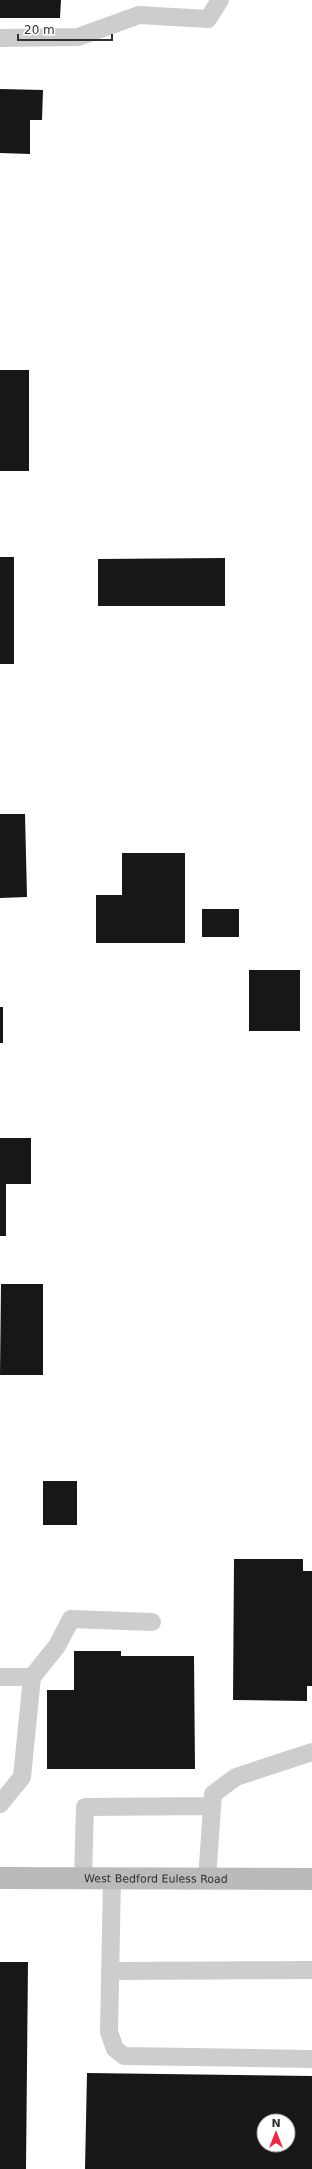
<svg xmlns="http://www.w3.org/2000/svg" width="312" height="2169" viewBox="0 0 312 2169" font-family="'DejaVu Sans',sans-serif">
  <style>
    .building { fill: #171717; fill-rule: evenodd }
    .lines { fill: none; stroke-linecap: round; stroke-linejoin: round }
    .service { stroke: #cdcdcd; stroke-width: 18 }
    .secondary { stroke: #bababa; stroke-width: 22 }
    .labels { text-anchor: middle; stroke-width: 4; stroke-linejoin: round; paint-order: stroke }
    .street-label { font-size: 11px; fill: #303030; stroke: #fff }
  </style>
  <rect width="100%" height="100%" fill="#fff"/>
  <!-- building -->
  <path class="building" d="M 0,0 L 61,0 L 60,18 L 0,18 Z
    M 0,89 L 43,90 L 42,120 L 30,120 L 30,154 L 0,153 Z
    M 0,370 L 29,370 L 29,471 L 0,471 Z
    M 0,557 L 14,557 L 14,664 L 0,664 Z
    M 225,558 L 225,606 L 98,606 L 98,559 Z
    M 0,814 L 25,814 L 27,897 L 0,898 Z
    M 122,853 L 185,853 L 185,943 L 96,943 L 96,895 L 122,895 Z
    M 202,909 L 239,909 L 239,937 L 202,937 Z
    M 249,970 L 300,970 L 300,1031 L 249,1031 Z
    M 0,1007 L 3,1007 L 3,1043 L 0,1043 Z
    M 0,1138 L 31,1138 L 31,1184 L 6,1184 L 6,1236 L 0,1236 Z
    M 1,1284 L 43,1284 L 43,1375 L 0,1375 Z
    M 43,1481 L 77,1481 L 77,1525 L 43,1525 Z
    M 234,1559 L 303,1559 L 303,1571 L 312,1571 L 312,1686 L 307,1686 L 307,1701 L 233,1700 Z
    M 74,1651 L 121,1651 L 121,1656 L 194,1656 L 195,1769 L 47,1769 L 47,1690 L 74,1690 Z
    M 0,1962 L 28,1962 L 26,2169 L 0,2169 Z
    M 87,2073 L 312,2076 L 312,2169 L 85,2169 ZM 264,2121 L 288,2121 L 288,2145 L 264,2145 Z"/>
  <g class="lines">
    <!-- service -->
    <path class="service" d="M 0,38 L 78,37 L 139,15 L 208,19 L 220,0
      M 0,1677 L 32,1677 L 22,1777 L 0,1804
      M 32,1677 L 57,1646 L 71,1619 L 152,1622
      M 83,1879 L 85,1807 L 211,1806
      M 112,1879 L 109,2032 L 115,2049 L 124,2056 L 312,2059
      M 207,1879 L 213,1794 L 236,1777 L 312,1752
      M 110,1971 L 312,1970"/>
    <!-- secondary -->
    <path class="secondary" id="s1" d="M 0,1878 L 312,1879"/>
  </g>
  <g class="labels">
    <!-- street labels -->
    <g class="street-label">
      <text dy="4" stroke="none"><textPath href="#s1" startOffset="156">West Bedford Euless Road</textPath></text>
    </g>
  </g>
  <!-- north arrow -->
  <g transform="translate(276 2133)"><circle r="19" fill="#ffffff" stroke="#acacac"/>
  <path d="M0-3L7 15L0 10L-7 15Z" fill="#f2263f"/>
  <text y="-6" font-size="11" font-weight="bold" text-anchor="middle" fill="#303030">N</text>
  </g>
  <!-- scale -->
  <path d="M18 34v6h94v-6" fill="none" stroke="#303030" stroke-width="2"/>
  <text x="24" y="34" font-size="12" fill="#303030" stroke="#ffffff" stroke-width="3" paint-order="stroke">20 m</text>
</svg>
